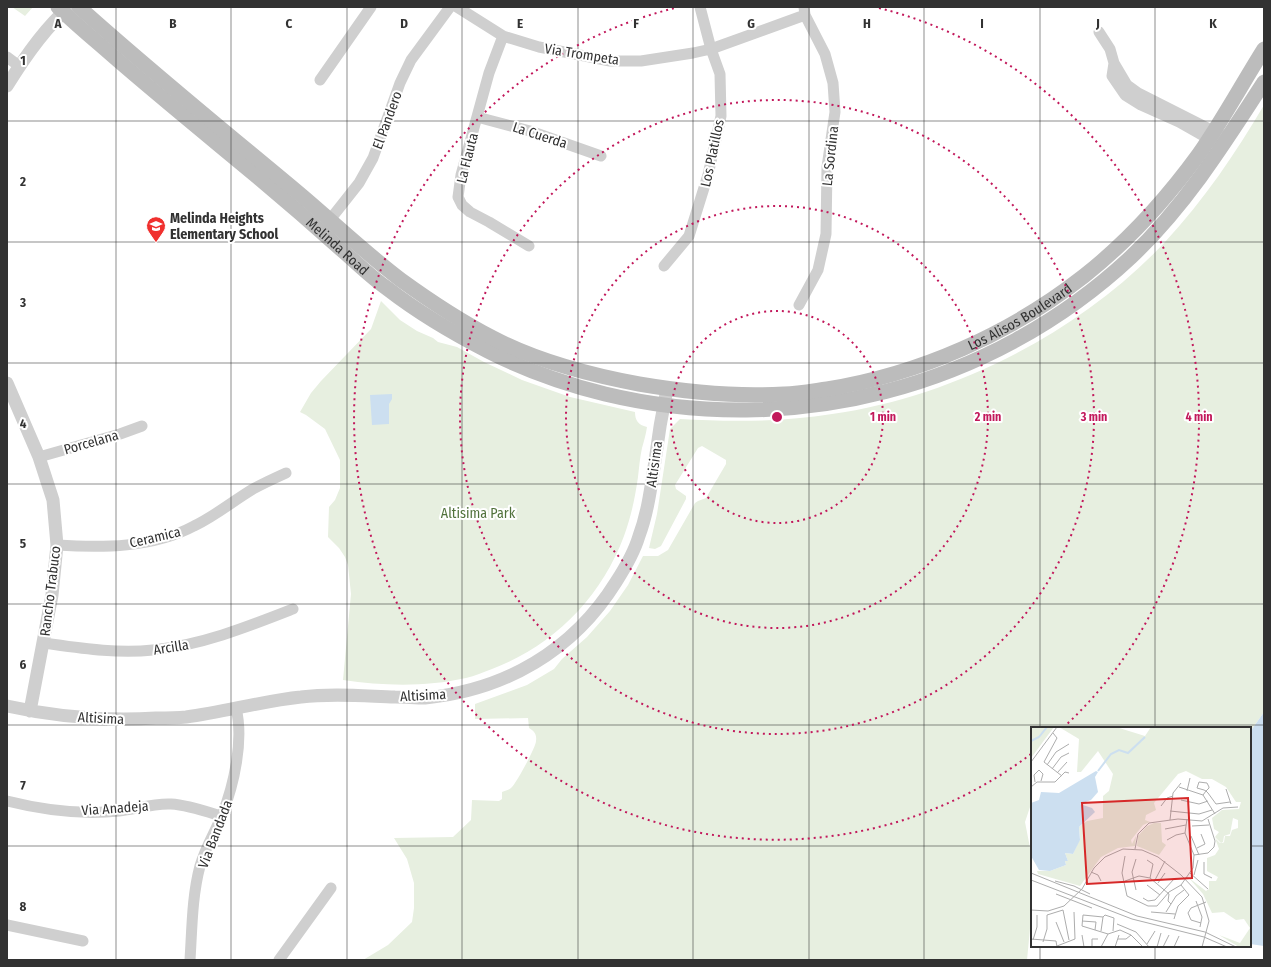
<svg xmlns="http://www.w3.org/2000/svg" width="1271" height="967" viewBox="0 0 1271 967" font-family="'Fira Sans Condensed',sans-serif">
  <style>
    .green { fill: #e7efe0 }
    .water { fill: #ccdff0 }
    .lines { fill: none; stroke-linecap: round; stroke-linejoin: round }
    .minor { stroke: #cfcfcf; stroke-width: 11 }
    .tertiary { stroke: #cfcfcf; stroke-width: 13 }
    .secondary { stroke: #bcbcbc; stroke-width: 15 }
    .grid { fill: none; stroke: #323232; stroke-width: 1; stroke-opacity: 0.55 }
    .ring { fill: none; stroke: #c2185b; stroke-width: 2; stroke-dasharray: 2 4 }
    .labels { text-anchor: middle; stroke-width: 4; stroke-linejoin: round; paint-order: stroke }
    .street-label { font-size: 14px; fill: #323232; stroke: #fff }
    .poi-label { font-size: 14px; font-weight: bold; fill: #323232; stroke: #fff; text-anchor: start }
    .park-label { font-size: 14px; fill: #51723c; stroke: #fff }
    .inset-river { fill: none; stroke: #ccdff0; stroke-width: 2 }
    .inset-road { fill: none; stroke: #adadad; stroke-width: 1 }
    .view { fill: #d62828; fill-opacity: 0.15; stroke: #d62828; stroke-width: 2 }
    .inset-edge { fill: none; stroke: #323232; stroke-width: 2 }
    .grid-label { font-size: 13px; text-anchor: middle; font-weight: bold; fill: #323232; stroke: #fff; stroke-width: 4; stroke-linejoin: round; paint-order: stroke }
    .centre { fill: #c2185b; stroke: #fff; stroke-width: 2 }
    .ring-label { font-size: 12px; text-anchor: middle; font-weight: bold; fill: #c2185b; stroke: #fff; stroke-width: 4; stroke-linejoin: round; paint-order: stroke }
  </style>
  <rect width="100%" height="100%" fill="#fff"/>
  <!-- green -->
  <path class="green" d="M 12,7 L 33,7 L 25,16 Z
    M 1264,105 L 1264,712 L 1250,732 L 1250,728 L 1032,728 L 1032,801 L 1025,822 L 1032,858 L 1032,908 L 1027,960 L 363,960 L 388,945 L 412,922 L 414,908 L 414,883 L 407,859 L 394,838 L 453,837 L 471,820 L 472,800 L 499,801 L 502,799 L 502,792 C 505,791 509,790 511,788 C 516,784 536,747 536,741 C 537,734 534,731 529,728 L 528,718 L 475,719 L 475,704 L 527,685 L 554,669 L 562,659 L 587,637 L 610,611 L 628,585 L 643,556 L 658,556 L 668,550 L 695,503 L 698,501 L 706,498 L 726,464 L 726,460 L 702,446 L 698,448 L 675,485 L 676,489 L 686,496 L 686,499 L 661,546 L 655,549 L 649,548 L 657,514 L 670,429 L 680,419 C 731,422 782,422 832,414 C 953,397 1081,332 1165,242 C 1204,200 1235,154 1264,105 Z
    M 381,301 L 400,320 L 417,331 L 433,338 L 438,342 L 457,347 L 484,362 L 522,380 L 570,397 L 635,412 C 635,420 638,425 647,427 C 646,434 644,441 642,448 C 640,457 639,468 638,477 C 635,498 631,517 624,536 C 601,598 553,646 492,669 C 483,672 475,676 466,678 C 426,687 384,686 343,680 L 351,594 L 348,565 L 345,557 L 339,548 L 328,537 L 329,507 L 335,500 L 340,488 L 340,460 L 325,429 L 306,415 L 300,412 L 311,393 L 321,381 L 371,329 Z"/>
  <!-- water -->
  <path class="water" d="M 392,394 L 392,399 L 389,404 L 389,424 L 372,425 L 370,395 Z
    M 1264,712 L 1264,946 L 1250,944 L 1250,732 Z"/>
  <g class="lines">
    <!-- minor -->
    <path class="minor" d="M 457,7 L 503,36 L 539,47 L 610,61 L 641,61 L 693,53 L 711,49 L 805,15
      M 1099,32 L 1110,49 L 1114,63 L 1127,85 L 1138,93 L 1221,135
      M 503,36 L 489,73 L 461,175 L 458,197 L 462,205 L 470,212 L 489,222 L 529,246
      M 7,57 L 19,66
      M 1114,63 L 1112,76 L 1125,95 L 1141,105 L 1179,122 L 1216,143
      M 320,80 L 371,7
      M 477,117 L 530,131 L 601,156
      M 325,226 L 359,183 L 373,158 L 400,83 L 411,60 L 450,7
      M 664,266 L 689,236 L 708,175 L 721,116 L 720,74 L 711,49 L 700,7
      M 799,305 L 818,270 L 826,234 L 827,167 L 835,112 L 833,83 L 825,54 L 805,15 L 804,7
      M 39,457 L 120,434 L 142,426
      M 57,545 C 102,548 153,548 194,526 C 215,516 233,501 253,489 C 264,483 275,478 286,473
      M 44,643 C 80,648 117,654 153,650 C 202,645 247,627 293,609
      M 7,801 C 43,810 82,815 119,811 C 136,809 154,803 171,804 C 188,805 205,811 221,816
      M 7,925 L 83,941
      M 190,960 C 192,929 192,896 200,866 C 205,848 215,832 222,815 C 234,785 244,740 236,708
      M 279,960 L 331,888"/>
    <!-- tertiary -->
    <path class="tertiary" d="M 7,86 C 24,58 44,29 69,7
      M 7,383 L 39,457 L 53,500 L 57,545 L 52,595 L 30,711
      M 7,706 C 56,717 106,721 156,718 C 166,718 176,718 186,717 C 225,712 262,701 301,697 C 332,693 364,696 395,697 C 405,697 415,698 425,698 C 505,690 573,651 616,582 C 625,568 634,553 639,536 C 648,512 651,486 655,461 C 658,437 662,413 667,389"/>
    <!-- secondary -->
    <g class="secondary">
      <path id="s1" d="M 58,7 C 75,24 95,40 113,56 C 159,96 207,135 254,174 C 284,199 314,225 343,251 C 358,264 372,278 388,289 C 419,313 453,333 488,351 C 525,370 565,384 605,394 C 792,439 991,388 1131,257 C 1185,206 1224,144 1264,82"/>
      <path id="s2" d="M 79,7 C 149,70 223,130 295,190 C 331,220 364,252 401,280 C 430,301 462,322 493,338 C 537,361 590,375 639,384 C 686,392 735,397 784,394 C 798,394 813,391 827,389 C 920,374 1010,334 1084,276 C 1127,242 1167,198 1199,154 C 1222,121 1242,84 1264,49"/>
    </g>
  </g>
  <!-- grid -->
  <path class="grid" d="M 116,7 L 116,960M 231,7 L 231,960M 347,7 L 347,960M 462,7 L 462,960M 578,7 L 578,960M 693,7 L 693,960M 809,7 L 809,960M 924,7 L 924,960M 1040,7 L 1040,728M 1155,7 L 1155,728M 7,121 L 1264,121M 7,242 L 1264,242M 7,363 L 1264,363M 7,484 L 1264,484M 7,604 L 1264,604M 7,725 L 1264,725M 7,846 L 1032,846M 1250,846 L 1264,846M 1040,946 L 1040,960M 1155,946 L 1155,960"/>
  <!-- distance rings -->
  <g class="ring">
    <circle cx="777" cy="417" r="106"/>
    <circle cx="777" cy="417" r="211"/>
    <circle cx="777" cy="417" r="317"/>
    <path d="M1031 754A422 422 0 1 1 675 8M879 8A422 422 0 0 1 1065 726"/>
  </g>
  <!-- icons -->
  <defs>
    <g id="school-pin" transform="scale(1)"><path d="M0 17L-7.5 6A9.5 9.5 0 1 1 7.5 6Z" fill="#f0302e" stroke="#fff"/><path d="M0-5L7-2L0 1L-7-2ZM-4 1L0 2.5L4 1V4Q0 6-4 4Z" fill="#fff"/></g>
  </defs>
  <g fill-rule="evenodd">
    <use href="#school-pin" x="156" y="226"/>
  </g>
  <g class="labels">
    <!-- street labels -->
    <g class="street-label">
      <text transform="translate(582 54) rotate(9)" y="5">Via Trompeta</text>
      <text transform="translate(387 120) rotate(-70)" y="5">El Pandero</text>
      <text transform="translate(540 135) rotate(18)" y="5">La Cuerda</text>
      <text transform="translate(712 153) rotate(-78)" y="5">Los Platillos</text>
      <text transform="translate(830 156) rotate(-84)" y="5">La Sordina</text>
      <text transform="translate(467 158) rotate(-76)" y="5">La Flauta</text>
      <text dy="5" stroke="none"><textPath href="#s1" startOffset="368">Melinda Road</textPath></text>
      <text dy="5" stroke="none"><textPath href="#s2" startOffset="1081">Los Alisos Boulevard</textPath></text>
      <text transform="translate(91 442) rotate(-16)" y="5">Porcelana</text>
      <text transform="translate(654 464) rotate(-82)" y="5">Altisima</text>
      <text transform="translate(155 537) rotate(-13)" y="5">Ceramica</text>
      <text transform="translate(50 591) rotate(-83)" y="5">Rancho Trabuco</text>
      <text transform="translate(171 647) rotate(-9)" y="5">Arcilla</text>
      <text transform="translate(423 695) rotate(-3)" y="5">Altisima</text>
      <text transform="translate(101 718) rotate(3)" y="5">Altisima</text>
      <text transform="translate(115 808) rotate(-4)" y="5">Via Anadeja</text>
      <text transform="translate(215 834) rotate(-69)" y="5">Via Bandada</text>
    </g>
    <!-- poi labels -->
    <g class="poi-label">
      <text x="170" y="223">Melinda Heights<tspan x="170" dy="16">Elementary School</tspan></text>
    </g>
    <!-- park labels -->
    <g class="park-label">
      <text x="478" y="518">Altisima Park</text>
    </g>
  </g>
  <!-- overview -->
  <g transform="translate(1031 727)">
    <rect width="220" height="220" fill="#fff"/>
    <path d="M 0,0 L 23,0 L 0,31 ZM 28,0 L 85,0 L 114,9 L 120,0 L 220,0 L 220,220 L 208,220 L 188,208 L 209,216 L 219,201 L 213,192 L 205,193 L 193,185 L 181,186 L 172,167 L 158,151 L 175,164 L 178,162 L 178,154 L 185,154 L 187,150 L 176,144 L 176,131 L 184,128 L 188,122 L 184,111 L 189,116 L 192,116 L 193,115 L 194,109 L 199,109 L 201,103 L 207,101 L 207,93 L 202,91 L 199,107 L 193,109 L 192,115 L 190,116 L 184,110 L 188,105 L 183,102 L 181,91 L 191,83 L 208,82 L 210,75 L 205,75 L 195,60 L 181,52 L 171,52 L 155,44 L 147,47 L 123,76 L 125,83 L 115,88 L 114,93 L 119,95 L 112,98 L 100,113 L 101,117 L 105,109 L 104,119 L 87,121 L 70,130 L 49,159 L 7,147 L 6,144 L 19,144 L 35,138 L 34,134 L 37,134 L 34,126 L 42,127 L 49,112 L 48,100 L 56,94 L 72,91 L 72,69 L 78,64 L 82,47 L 67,24 L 50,45 L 46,45 L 48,12 ZM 123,96 L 130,96 L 131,115 L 135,118 L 128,128 L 106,119 L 107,109 L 116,99 Z" fill="#e7efe0"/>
    <path d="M 65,44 L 67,45 L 64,50 L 67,65 L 60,73 L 49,77 L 61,81 L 64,85 L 48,100 L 49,113 L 42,127 L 34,126 L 37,134 L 34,134 L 35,138 L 19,144 L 8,143 L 0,129 L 0,76 L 8,73 L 10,65 L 28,66 Z" fill="#ccdff0"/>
    <path class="inset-river" d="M 0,14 L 8,10 L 16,0M 67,44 L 80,27 L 88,23 L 97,26 L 114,10"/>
    <path class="inset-road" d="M 22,6 L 26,11 L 13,35 L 31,49M 0,35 L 26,0M 16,38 L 25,25 L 38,17M 21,42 L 30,30 L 38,26M 26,46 L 36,35M 4,55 L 3,48 L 8,43 L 12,47 L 10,54M 0,60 L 6,55 L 24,55 L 34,45 L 38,46M 148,60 L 172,68 L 184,87M 195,62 L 200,77M 156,64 L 159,51M 172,68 L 175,64 L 178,61 L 178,60 L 176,56 L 168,55 L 166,61 L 173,63 L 175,64 L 177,66 L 185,77 L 199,75M 150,73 L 168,77 L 177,74M 130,79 L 136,71 L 142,69M 139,84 L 168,87 L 181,83M 139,93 L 142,66 L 150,56M 161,99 L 178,98M 134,102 L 155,98M 160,109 L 168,128M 136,113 L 145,108 L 154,106M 166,121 L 174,117 L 170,107M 104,122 L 107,107 L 118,96 L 147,92 L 171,94 L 192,81 L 207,80M 163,128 L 177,126 L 183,120 L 184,114 L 177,92M 94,129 L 91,146 L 96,169 L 117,179 L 126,179 L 138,165 L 150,158 L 162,141 L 163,128 L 154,106 L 156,92M 105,132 L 101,145 L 105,163M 116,133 L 122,137 L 119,151M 173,135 L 173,147 L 181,151M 60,145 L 67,148 L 70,154M 0,146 L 106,189 L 174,205 L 205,220M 159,146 L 177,162M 163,148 L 167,133M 0,153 L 101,192 L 173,210 L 196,220M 124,153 L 134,134M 24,154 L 43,159 L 59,167M 94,154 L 108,149 L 119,151 L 138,167 L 137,174 L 140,177M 127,156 L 134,146M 116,158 L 129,168M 25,167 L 61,181M 112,171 L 117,174 L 124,173 L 143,152M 165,174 L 171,190 L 169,200M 0,183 L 17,184 L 33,179 L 51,162 L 63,141 L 74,130 L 92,122 L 111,123 L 127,130 L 150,148 L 171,170 L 178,194 L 171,220M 120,185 L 144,187M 135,185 L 145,169 L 153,163M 72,190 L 52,188 L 51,199 L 77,207M 72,190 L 74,188 L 83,191 L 82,204M 143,192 L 147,179 L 158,168 L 150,158M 51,194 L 65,195 L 64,203M 25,195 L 33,215M 170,196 L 160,193 L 157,186 L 160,181 L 175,175M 86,197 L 105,205 L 118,220M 70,204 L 72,190M 51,208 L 53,220M 0,212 L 25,214 L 26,220M 87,212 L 95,212 L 100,208M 2,213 L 6,200 L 6,188M 12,215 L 16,202 L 16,188 L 32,183 L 38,213M 116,217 L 124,204M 26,219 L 44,212 L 43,185M 61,220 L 61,212 L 67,212M 70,220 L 77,207 L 89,203 L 100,208 L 112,220M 84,220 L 88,208M 126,220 L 130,206M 132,220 L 138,208M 143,220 L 148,209"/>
    <path class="view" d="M 157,71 L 161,151 L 56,157 L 51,76 Z"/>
    <rect width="220" height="220" class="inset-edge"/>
  </g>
  <g class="grid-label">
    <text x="58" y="28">A</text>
    <text x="173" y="28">B</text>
    <text x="289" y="28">C</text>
    <text x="404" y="28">D</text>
    <text x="520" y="28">E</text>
    <text x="636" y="28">F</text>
    <text x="751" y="28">G</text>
    <text x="867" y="28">H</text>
    <text x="982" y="28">I</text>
    <text x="1098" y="28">J</text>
    <text x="1213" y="28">K</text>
    <text x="23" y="65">1</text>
    <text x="23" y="186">2</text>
    <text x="23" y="307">3</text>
    <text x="23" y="428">4</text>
    <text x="23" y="548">5</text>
    <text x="23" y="669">6</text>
    <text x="23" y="790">7</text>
    <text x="23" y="911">8</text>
  </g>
  <circle cx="777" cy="417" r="6" class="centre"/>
  <g class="ring-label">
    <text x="883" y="421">1 min</text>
    <text x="988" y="421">2 min</text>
    <text x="1094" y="421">3 min</text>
    <text x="1199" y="421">4 min</text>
  </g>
  <!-- border -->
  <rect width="1271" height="967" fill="none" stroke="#323232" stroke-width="16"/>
</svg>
